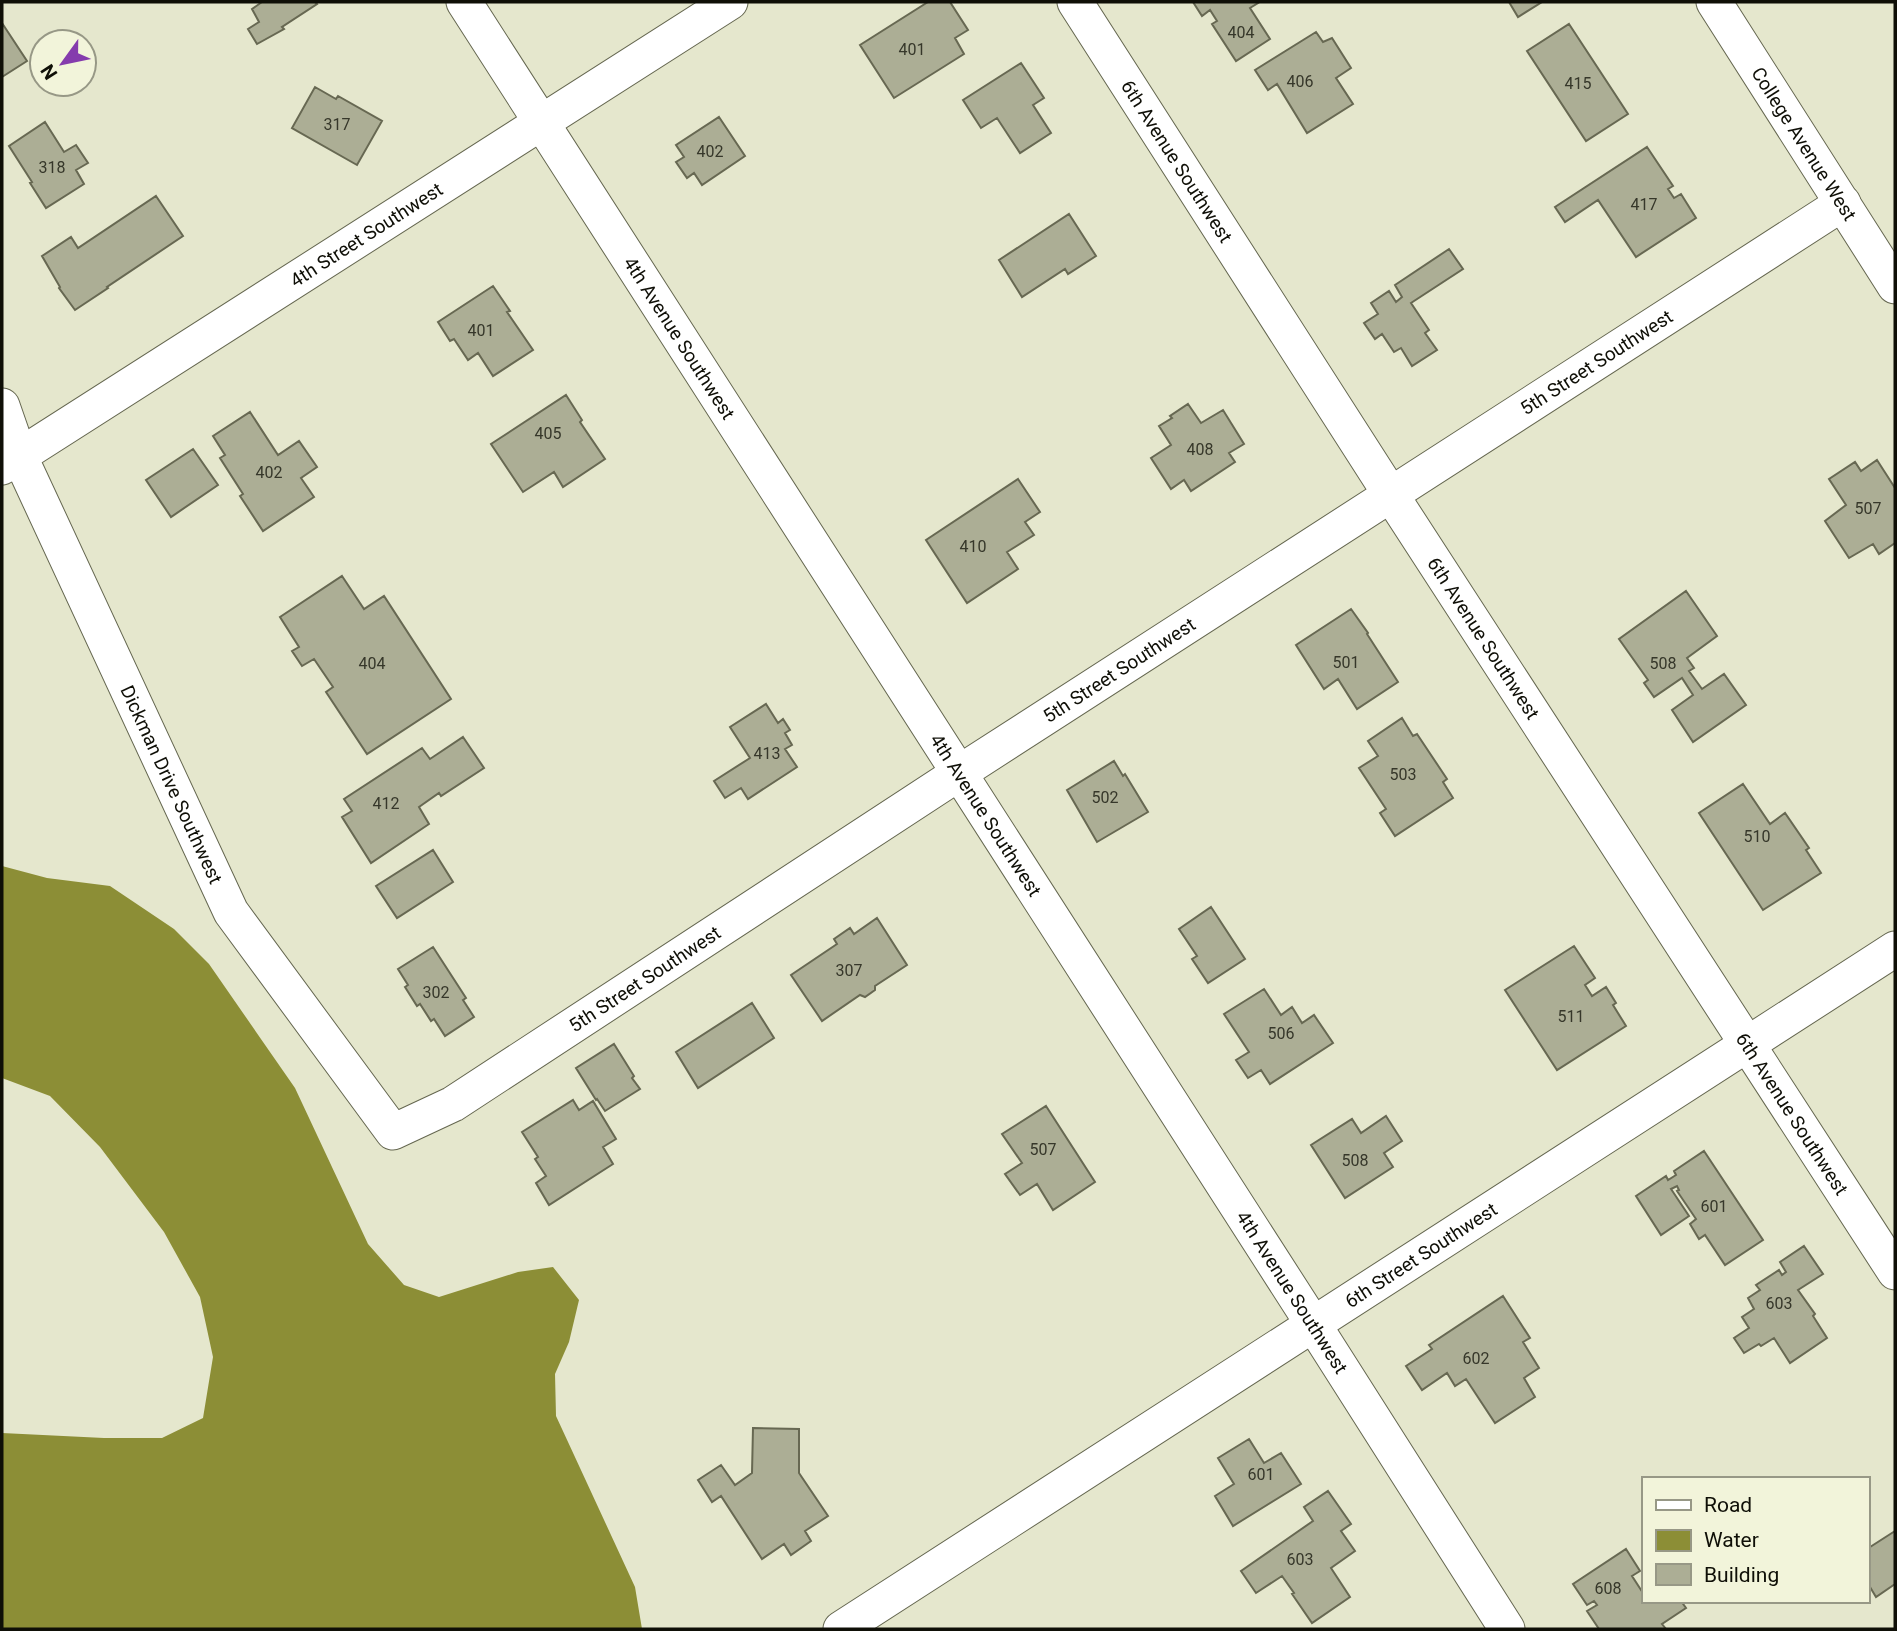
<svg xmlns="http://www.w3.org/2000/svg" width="1897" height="1631" viewBox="0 0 1897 1631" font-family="Roboto,sans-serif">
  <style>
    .water { fill: #8c8e36 }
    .building { fill: #acae95; stroke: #676852; stroke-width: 2 }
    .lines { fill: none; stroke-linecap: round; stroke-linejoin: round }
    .street-casing { stroke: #656750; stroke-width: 37 }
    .street { stroke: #fff; stroke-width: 35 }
    .labels { text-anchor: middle; stroke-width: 5; stroke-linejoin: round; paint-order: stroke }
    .number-label { font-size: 16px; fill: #36372a }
    .street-label { font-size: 19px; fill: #0f0f07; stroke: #f2f4da }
  </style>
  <rect width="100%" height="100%" fill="#e5e7cd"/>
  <!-- water -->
  <path class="water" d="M 2,866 L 47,878 L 110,886 L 174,929 L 209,964 L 295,1088 L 368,1244 L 404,1285 L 439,1297 L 518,1272 L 553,1267 L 579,1300 L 569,1342 L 555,1374 L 556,1416 L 635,1587 L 642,1629 L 2,1629 L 2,1433 L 104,1438 L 162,1438 L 203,1418 L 213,1357 L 200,1297 L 164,1232 L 100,1147 L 50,1096 L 2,1078 Z"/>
  <!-- building -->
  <path class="building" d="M 262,2 L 315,2 L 317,4 L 282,27 L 284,29 L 257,44 L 248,29 L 259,22 L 252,9 Z
    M 928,2 L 950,2 L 968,30 L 955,38 L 964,54 L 894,98 L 860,45 Z
    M 1193,2 L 1257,2 L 1258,3 L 1250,8 L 1270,39 L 1236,61 L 1212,24 L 1217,21 L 1210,10 L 1202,16 Z
    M 1509,2 L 1542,2 L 1518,17 Z
    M 2,23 L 27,61 L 2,77 Z
    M 1569,24 L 1628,114 L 1586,141 L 1527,51 Z
    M 1316,32 L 1323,42 L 1332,38 L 1351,68 L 1336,78 L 1353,104 L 1307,133 L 1277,84 L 1268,90 L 1255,70 Z
    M 1021,63 L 1044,98 L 1033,105 L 1051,133 L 1020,153 L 997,118 L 981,128 L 963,100 Z
    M 315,87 L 336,99 L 338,96 L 382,121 L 357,165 L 292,128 Z
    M 719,117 L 745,156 L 702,185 L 694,173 L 687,178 L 676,162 L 684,157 L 676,145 Z
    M 45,122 L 64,152 L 76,145 L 88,163 L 76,170 L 84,184 L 46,208 L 30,183 L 32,182 L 9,146 Z
    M 1647,147 L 1673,186 L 1668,189 L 1674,198 L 1681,194 L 1696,218 L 1636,257 L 1598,200 L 1565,222 L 1555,207 Z
    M 156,196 L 183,236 L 107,287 L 108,288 L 75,310 L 59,288 L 60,287 L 42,256 L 71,237 L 78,248 Z
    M 1069,214 L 1096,256 L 1068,274 L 1065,269 L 1022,297 L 999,260 Z
    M 1449,249 L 1463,269 L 1411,303 L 1429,330 L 1425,333 L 1437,350 L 1412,366 L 1401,348 L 1394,352 L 1382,334 L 1375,339 L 1364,323 L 1378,314 L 1371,303 L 1389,291 L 1396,302 L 1402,297 L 1395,285 Z
    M 493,286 L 510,311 L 507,312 L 533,350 L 493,376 L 478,353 L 468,360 L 454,339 L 450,341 L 438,322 Z
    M 566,395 L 582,420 L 580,422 L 605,459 L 563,487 L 554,472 L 523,492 L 491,444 Z
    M 1188,404 L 1201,423 L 1223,410 L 1244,444 L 1229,453 L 1235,462 L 1191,491 L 1184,480 L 1171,489 L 1151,458 L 1171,445 L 1159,426 L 1172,418 L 1170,416 Z
    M 250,412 L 278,455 L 299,441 L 317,467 L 301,478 L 314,497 L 263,531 L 240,496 L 243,494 L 220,458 L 225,455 L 213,436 Z
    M 193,449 L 218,485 L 171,517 L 146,480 Z
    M 1877,460 L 1895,488 L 1895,543 L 1879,554 L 1873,544 L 1849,558 L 1825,521 L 1846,505 L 1829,479 L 1855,462 L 1861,471 Z
    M 1018,479 L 1040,512 L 1025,522 L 1034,535 L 1007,552 L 1018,569 L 967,603 L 926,540 Z
    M 342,576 L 364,609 L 384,596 L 451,699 L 367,754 L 326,692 L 333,687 L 314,659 L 302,666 L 292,651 L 299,647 L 280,617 Z
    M 1686,591 L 1717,636 L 1687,658 L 1694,668 L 1689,671 L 1702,689 L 1724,674 L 1746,705 L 1693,742 L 1672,710 L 1693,695 L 1682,678 L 1654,697 L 1644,683 L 1648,680 L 1619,639 Z
    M 1351,609 L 1368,633 L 1367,634 L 1398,682 L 1357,709 L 1338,679 L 1324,689 L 1296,645 Z
    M 766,704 L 778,723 L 783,719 L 790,730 L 785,733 L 792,745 L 785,749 L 797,767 L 748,799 L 741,788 L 725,798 L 714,781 L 750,758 L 730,727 Z
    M 1402,718 L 1413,736 L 1417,734 L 1447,779 L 1443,782 L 1453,798 L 1395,836 L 1380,813 L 1386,809 L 1359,768 L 1378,756 L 1368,741 Z
    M 463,737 L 484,768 L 441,796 L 439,793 L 419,807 L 429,824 L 371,863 L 342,817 L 352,811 L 344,799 L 422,748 L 430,759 Z
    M 1114,761 L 1123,776 L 1125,774 L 1148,812 L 1097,842 L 1067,790 Z
    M 1743,784 L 1770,824 L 1785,813 L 1809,848 L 1806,850 L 1821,873 L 1763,910 L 1699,813 Z
    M 433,850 L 453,882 L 397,918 L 376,886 Z
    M 1211,907 L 1245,959 L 1208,983 L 1192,959 L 1197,956 L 1179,929 Z
    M 877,918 L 907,965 L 875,986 L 875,990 L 865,997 L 860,995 L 822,1021 L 791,975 L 837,944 L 834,939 L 850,928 L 854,934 Z
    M 1574,946 L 1595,978 L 1585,985 L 1592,996 L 1606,987 L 1616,1003 L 1613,1005 L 1626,1026 L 1557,1070 L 1505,990 Z
    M 433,947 L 466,998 L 463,1000 L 474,1017 L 445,1036 L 434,1019 L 431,1021 L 420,1004 L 417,1006 L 405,987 L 408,985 L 398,969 Z
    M 1264,989 L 1281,1015 L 1292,1007 L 1302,1023 L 1314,1015 L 1333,1043 L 1270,1084 L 1261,1070 L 1248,1078 L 1236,1060 L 1249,1052 L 1224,1014 Z
    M 752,1003 L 774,1038 L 698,1088 L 676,1052 Z
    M 614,1044 L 634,1076 L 632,1078 L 640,1089 L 605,1111 L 597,1099 L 596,1100 L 576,1068 Z
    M 573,1100 L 579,1110 L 593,1101 L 616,1139 L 603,1147 L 613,1164 L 549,1205 L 536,1183 L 546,1176 L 535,1159 L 538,1157 L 522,1132 Z
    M 1046,1106 L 1095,1182 L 1053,1210 L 1037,1184 L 1020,1195 L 1005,1174 L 1022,1163 L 1002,1134 Z
    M 1386,1116 L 1402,1141 L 1384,1153 L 1393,1167 L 1345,1198 L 1311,1145 L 1352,1119 L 1361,1133 Z
    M 1704,1151 L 1763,1240 L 1725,1265 L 1705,1235 L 1699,1239 L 1690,1224 L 1696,1219 L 1677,1191 L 1679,1190 L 1677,1186 L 1671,1189 L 1689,1216 L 1661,1235 L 1636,1196 L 1666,1176 L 1668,1180 L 1676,1175 L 1674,1171 Z
    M 1804,1246 L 1823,1274 L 1798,1290 L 1815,1314 L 1813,1316 L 1827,1338 L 1790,1363 L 1774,1338 L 1761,1346 L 1759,1344 L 1744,1353 L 1734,1338 L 1749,1328 L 1742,1317 L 1754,1309 L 1748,1298 L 1760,1290 L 1756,1285 L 1779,1270 L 1782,1275 L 1786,1272 L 1780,1262 Z
    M 1503,1296 L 1530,1338 L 1523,1342 L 1539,1368 L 1524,1378 L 1535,1397 L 1495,1423 L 1466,1379 L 1455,1386 L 1447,1373 L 1422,1390 L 1406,1366 L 1432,1349 L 1429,1345 Z
    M 753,1428 L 799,1429 L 799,1473 L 828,1516 L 805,1531 L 811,1541 L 791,1555 L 784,1544 L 762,1559 L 721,1496 L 712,1502 L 698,1480 L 721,1465 L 735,1485 L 752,1473 Z
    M 1249,1439 L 1264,1463 L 1281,1453 L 1301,1484 L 1233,1526 L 1215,1496 L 1234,1484 L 1218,1458 Z
    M 1328,1491 L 1351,1524 L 1341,1531 L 1355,1551 L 1331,1568 L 1350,1597 L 1312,1623 L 1292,1594 L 1294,1593 L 1282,1576 L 1256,1593 L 1241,1571 L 1313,1521 L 1304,1507 Z
    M 1895,1531 L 1895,1584 L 1876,1597 L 1867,1582 L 1867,1549 Z
    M 1626,1549 L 1640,1571 L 1632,1576 L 1643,1593 L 1643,1601 L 1681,1601 L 1686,1608 L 1662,1624 L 1666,1629 L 1599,1629 L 1587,1611 L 1597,1605 L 1594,1601 L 1587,1605 L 1573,1584 Z"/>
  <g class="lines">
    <!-- street casing -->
    <g class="street-casing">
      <g id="street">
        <path id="s1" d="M 464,2 L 1313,1324 L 1507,1629"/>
        <path id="s2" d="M 1075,2 L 1391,495 L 1895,1272"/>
        <path id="s3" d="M 1714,2 L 1895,286"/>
        <path id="s4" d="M 2,406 L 19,455 L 231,912 L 393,1132 L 453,1104 L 959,773 L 1843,203"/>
        <path id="s5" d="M 2,467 L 730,2"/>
        <path id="s6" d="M 841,1629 L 1895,949"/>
      </g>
    </g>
    <!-- street -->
    <use href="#street" class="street"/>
  </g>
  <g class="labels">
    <!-- number labels -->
    <g class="number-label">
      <text x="1241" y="38">404</text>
      <text x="912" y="55">401</text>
      <text x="1300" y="87">406</text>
      <text x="1578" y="89">415</text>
      <text x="337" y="130">317</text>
      <text x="710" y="157">402</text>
      <text x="52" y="173">318</text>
      <text x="1644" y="210">417</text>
      <text x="481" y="336">401</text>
      <text x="548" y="439">405</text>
      <text x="1200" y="455">408</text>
      <text x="269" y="478">402</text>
      <text x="1868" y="514">507</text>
      <text x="973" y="552">410</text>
      <text x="1346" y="668">501</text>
      <text x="372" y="669">404</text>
      <text x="1663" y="669">508</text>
      <text x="767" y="759">413</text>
      <text x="1403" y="780">503</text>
      <text x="1105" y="803">502</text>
      <text x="386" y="809">412</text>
      <text x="1757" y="842">510</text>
      <text x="849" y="976">307</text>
      <text x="436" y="998">302</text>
      <text x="1571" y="1022">511</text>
      <text x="1281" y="1039">506</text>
      <text x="1043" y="1155">507</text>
      <text x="1355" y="1166">508</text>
      <text x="1714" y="1212">601</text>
      <text x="1779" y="1309">603</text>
      <text x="1476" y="1364">602</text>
      <text x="1261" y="1480">601</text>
      <text x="1300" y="1565">603</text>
      <text x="1608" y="1594">608</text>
    </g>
    <!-- street labels -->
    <g class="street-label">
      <text dy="7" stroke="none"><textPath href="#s3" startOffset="168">College Avenue West</textPath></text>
      <text dy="7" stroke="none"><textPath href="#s2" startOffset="189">6th Avenue Southwest</textPath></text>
      <text dy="7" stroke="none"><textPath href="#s5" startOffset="432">4th Street Southwest</textPath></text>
      <text dy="7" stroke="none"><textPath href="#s1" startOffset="399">4th Avenue Southwest</textPath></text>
      <text dy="7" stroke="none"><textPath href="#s4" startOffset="2258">5th Street Southwest</textPath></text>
      <text dy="7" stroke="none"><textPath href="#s2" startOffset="756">6th Avenue Southwest</textPath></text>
      <text dy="7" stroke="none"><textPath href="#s4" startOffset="1690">5th Street Southwest</textPath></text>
      <text dy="7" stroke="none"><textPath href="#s4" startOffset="415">Dickman Drive Southwest</textPath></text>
      <text dy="7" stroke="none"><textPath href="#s1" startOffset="966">4th Avenue Southwest</textPath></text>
      <text dy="7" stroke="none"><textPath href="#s4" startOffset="1124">5th Street Southwest</textPath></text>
      <text dy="7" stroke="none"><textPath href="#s2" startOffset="1323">6th Avenue Southwest</textPath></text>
      <text dy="7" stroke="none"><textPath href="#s6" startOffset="690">6th Street Southwest</textPath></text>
      <text dy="7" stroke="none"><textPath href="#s1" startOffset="1533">4th Avenue Southwest</textPath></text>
    </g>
  </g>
  <!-- border -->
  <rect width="1897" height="1631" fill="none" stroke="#0f0f07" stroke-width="7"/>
  <!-- legend -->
  <rect x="1642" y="1477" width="228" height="126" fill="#f2f4da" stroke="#979886" stroke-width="2"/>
  <rect x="1656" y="1500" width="35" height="10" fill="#ffffff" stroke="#979886" stroke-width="2"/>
  <text x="1704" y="1512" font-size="21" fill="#0f0f07">Road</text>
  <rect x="1656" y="1530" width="35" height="21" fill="#8c8e36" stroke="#979886" stroke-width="2"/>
  <text x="1704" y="1547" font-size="21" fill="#0f0f07">Water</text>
  <rect x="1656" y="1564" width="35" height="21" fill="#acae95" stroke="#979886" stroke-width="2"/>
  <text x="1704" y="1582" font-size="21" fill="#0f0f07">Building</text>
  <!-- north arrow -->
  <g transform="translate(63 63) rotate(237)"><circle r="33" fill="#f2f4da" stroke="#979886" stroke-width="2"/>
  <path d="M0-5L12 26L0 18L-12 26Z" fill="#853bad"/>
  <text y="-10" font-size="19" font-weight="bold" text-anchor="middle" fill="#0f0f07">N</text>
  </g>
</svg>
